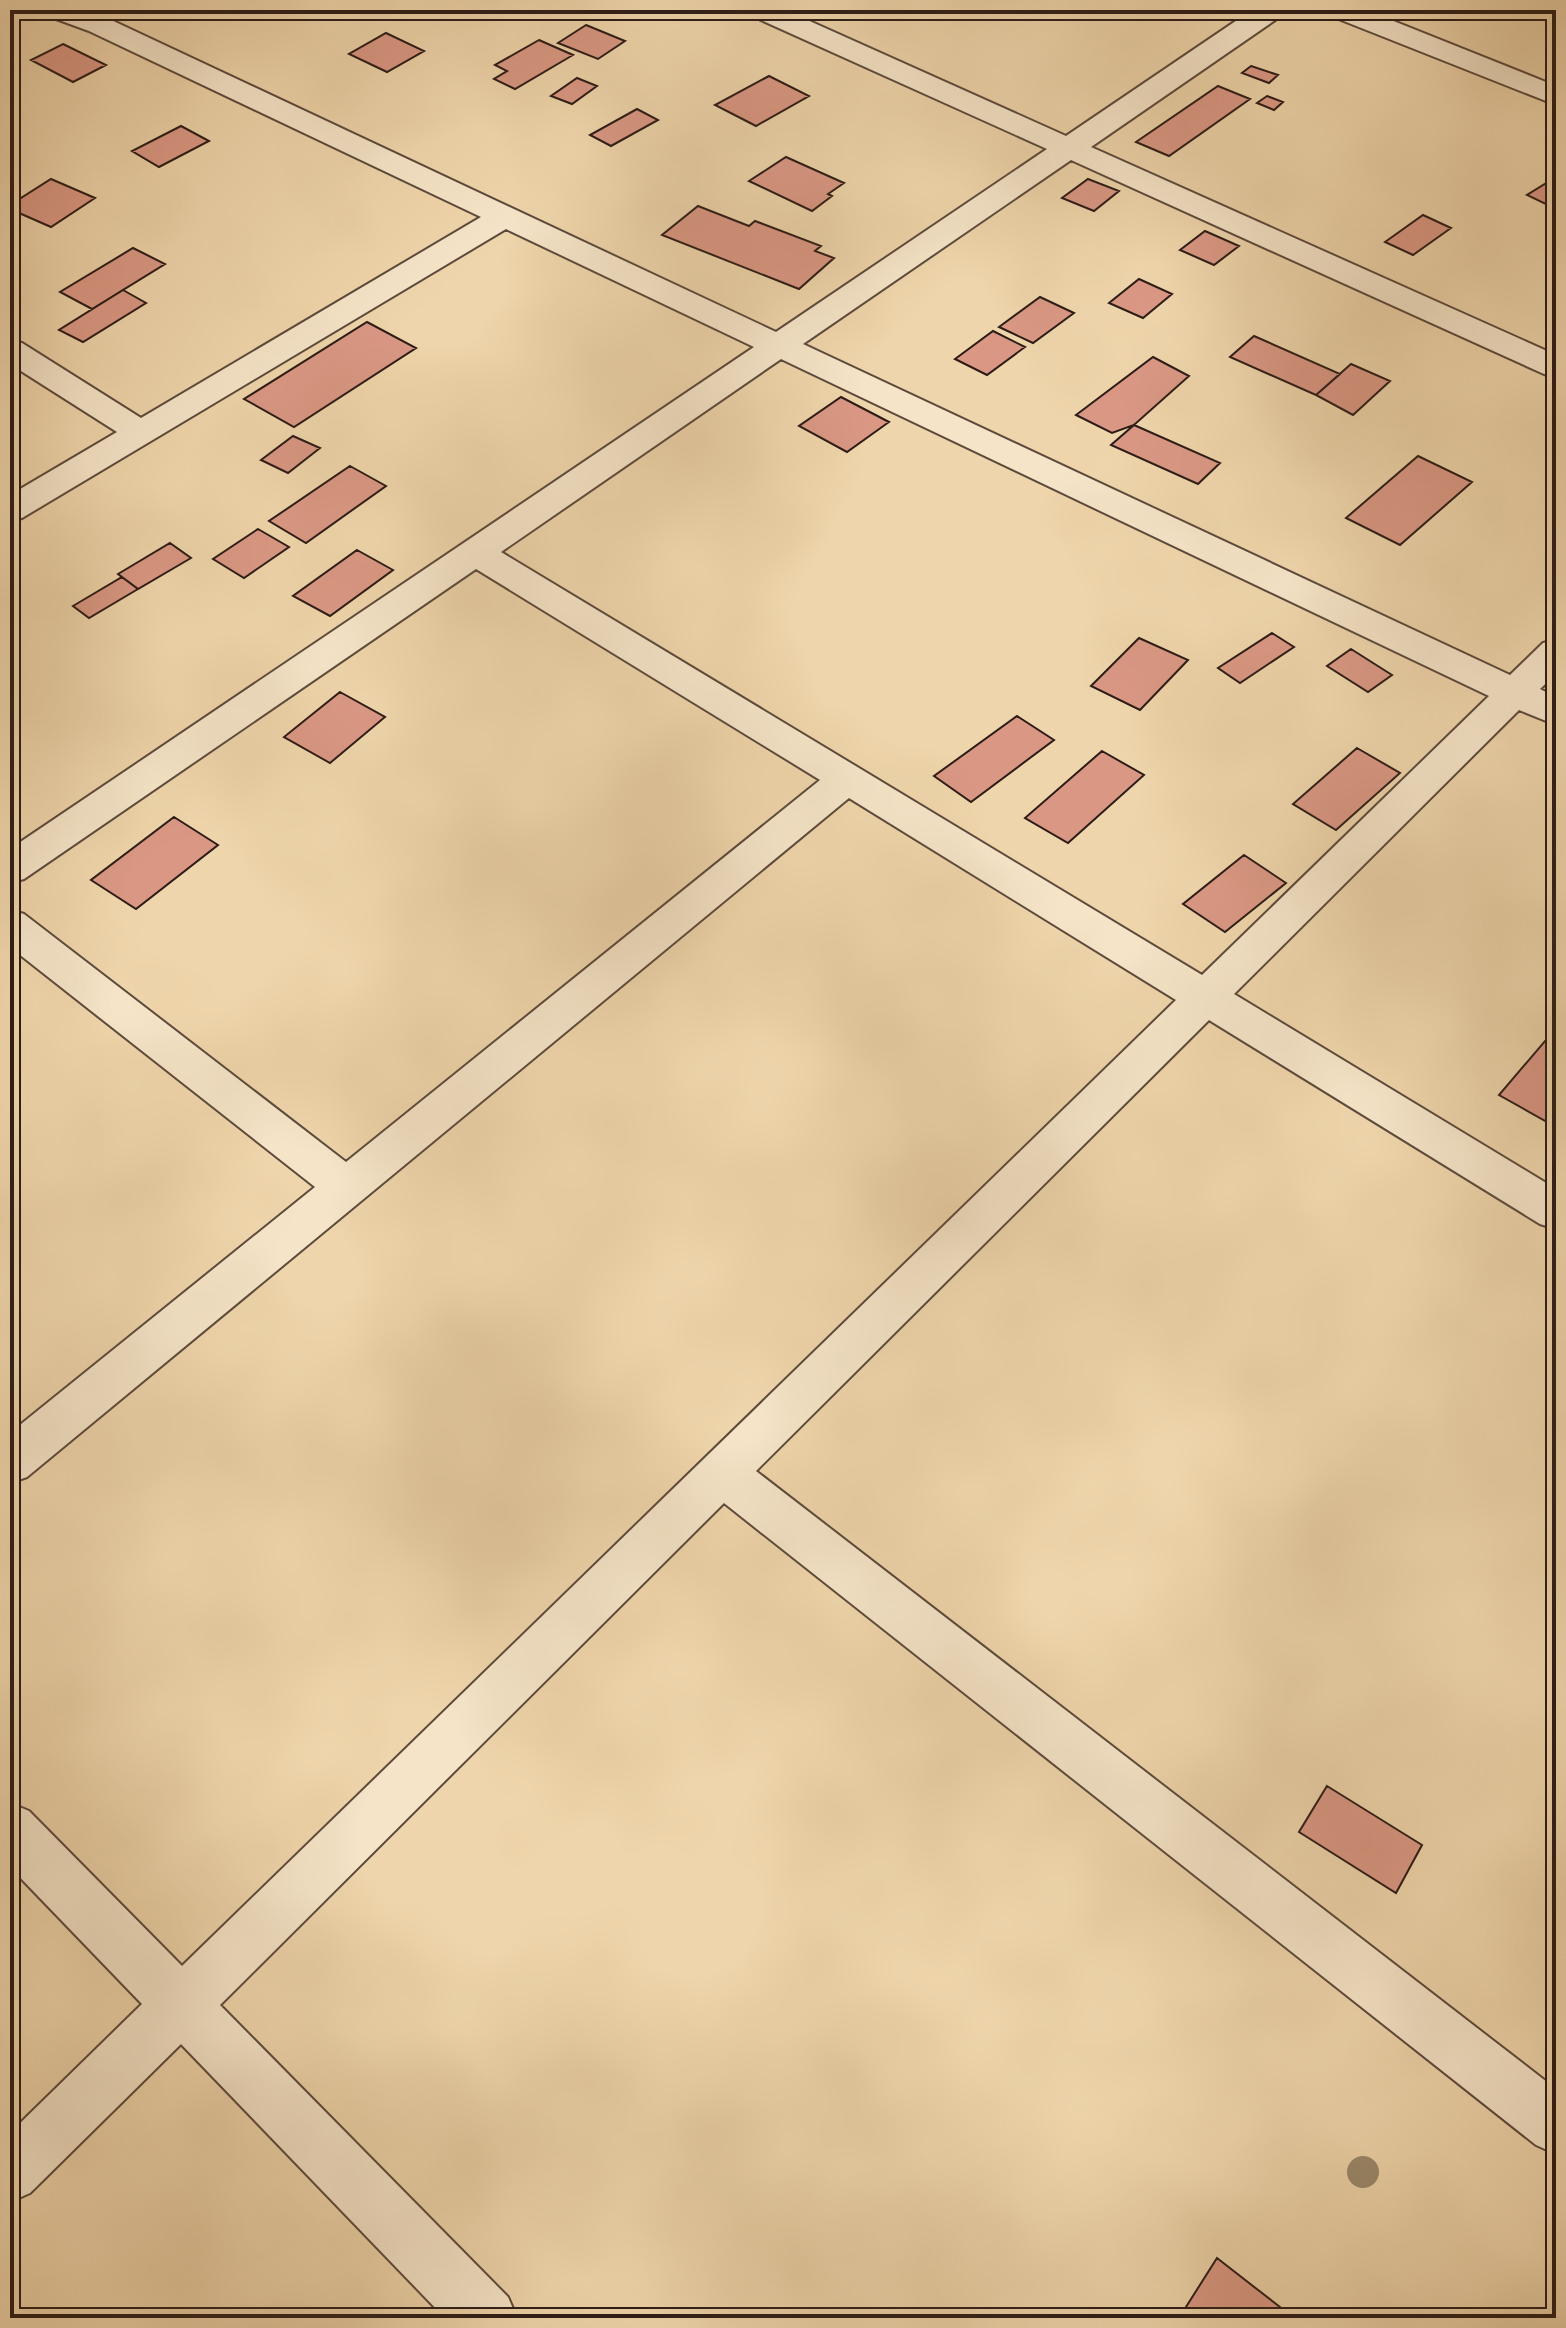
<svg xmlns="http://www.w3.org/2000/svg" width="1566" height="2328" viewBox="0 0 1566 2328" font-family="'Old Standard TT',serif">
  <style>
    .building { fill: #da9884; stroke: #2c1c17; stroke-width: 2 }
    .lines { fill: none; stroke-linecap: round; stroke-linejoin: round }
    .minor-casing { stroke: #5d4a3c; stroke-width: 4 }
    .minor { fill: #f5e4c8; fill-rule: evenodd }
    .tree { fill: #9b8a6c }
  </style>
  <rect width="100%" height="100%" fill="#efd5ab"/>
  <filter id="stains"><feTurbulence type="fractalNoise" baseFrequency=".0025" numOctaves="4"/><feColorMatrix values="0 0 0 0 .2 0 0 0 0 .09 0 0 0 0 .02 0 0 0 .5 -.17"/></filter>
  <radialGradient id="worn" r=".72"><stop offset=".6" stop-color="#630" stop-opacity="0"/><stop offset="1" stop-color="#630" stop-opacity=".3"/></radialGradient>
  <!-- building -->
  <path class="building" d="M 586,25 L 625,41 L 598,59 L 558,43 Z
    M 386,33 L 424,51 L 387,72 L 349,54 Z
    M 539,40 L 573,55 L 515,89 L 494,79 L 507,71 L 495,65 Z
    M 63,44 L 106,65 L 73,82 L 31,60 Z
    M 1251,66 L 1278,75 L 1269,83 L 1242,73 Z
    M 769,76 L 809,96 L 756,126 L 715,105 Z
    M 577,78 L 597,86 L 572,104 L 551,96 Z
    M 1218,86 L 1250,99 L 1169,156 L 1136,142 Z
    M 1267,96 L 1283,102 L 1274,110 L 1257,103 Z
    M 637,109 L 658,120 L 611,146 L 590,135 Z
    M 181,126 L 209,141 L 159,167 L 132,151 Z
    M 786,157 L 844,183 L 828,194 L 832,196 L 812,211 L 749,181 Z
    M 1556,177 L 1556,209 L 1527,195 Z
    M 51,179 L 95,198 L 51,227 L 10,209 L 10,205 Z
    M 1088,179 L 1119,191 L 1094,211 L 1062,198 Z
    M 698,206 L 749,226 L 755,221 L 821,246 L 815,251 L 834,258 L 799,289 L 662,235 Z
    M 1423,215 L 1451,228 L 1413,255 L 1385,242 Z
    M 1205,231 L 1239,246 L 1214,265 L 1180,250 Z
    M 133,248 L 165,264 L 92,309 L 60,292 Z
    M 1139,279 L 1172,294 L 1143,318 L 1109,303 Z
    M 123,290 L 146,303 L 83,342 L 59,330 Z
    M 1040,297 L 1074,313 L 1033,343 L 999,327 Z
    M 367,322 L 416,348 L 294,427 L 244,399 Z
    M 993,331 L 1025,347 L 987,375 L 955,359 Z
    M 1254,336 L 1340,374 L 1316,395 L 1230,357 Z
    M 1153,357 L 1189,376 L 1134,425 L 1112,433 L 1076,415 Z
    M 1351,364 L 1390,381 L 1353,415 L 1316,395 Z
    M 841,397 L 889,422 L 847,452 L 799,426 Z
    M 1134,425 L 1220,463 L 1198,484 L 1111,445 Z
    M 293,436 L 320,448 L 288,473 L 261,460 Z
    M 1418,456 L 1472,482 L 1400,545 L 1346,518 Z
    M 350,466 L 386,486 L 306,543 L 269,521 Z
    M 258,529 L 289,547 L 244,578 L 213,559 Z
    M 170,543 L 191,558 L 138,589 L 118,574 Z
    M 357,550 L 393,570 L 330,616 L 293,596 Z
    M 122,577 L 138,589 L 89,618 L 73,606 Z
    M 1272,633 L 1294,647 L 1240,683 L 1218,668 Z
    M 1139,638 L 1188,660 L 1140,710 L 1091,686 Z
    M 1351,649 L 1392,675 L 1368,692 L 1327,666 Z
    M 340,692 L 385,717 L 330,763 L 284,737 Z
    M 1017,716 L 1054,740 L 971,802 L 934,776 Z
    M 1357,748 L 1400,773 L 1336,830 L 1293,804 Z
    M 1102,751 L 1144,775 L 1068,843 L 1025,818 Z
    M 174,817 L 218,845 L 136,909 L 91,880 Z
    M 1244,855 L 1286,883 L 1225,932 L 1183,904 Z
    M 1551,1034 L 1556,1037 L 1556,1127 L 1499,1095 Z
    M 1327,1786 L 1422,1845 L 1396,1893 L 1299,1832 Z
    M 1217,2258 L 1294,2318 L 1179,2318 Z"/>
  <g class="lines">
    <!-- minor casing -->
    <g class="minor-casing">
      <path id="minor" d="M 44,10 L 84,10 L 109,19 L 776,332 L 1047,149 L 752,16 L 748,10 L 785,10 L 1066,136 L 1252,10 L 1285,10 L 1281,16 L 1091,147 L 1556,355 L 1556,377 L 1544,374 L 1071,160 L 803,344 L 1510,675 L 1543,643 L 1556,640 L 1556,674 L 1540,689 L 1556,697 L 1556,725 L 1519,710 L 1234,994 L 1556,1189 L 1556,1229 L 1540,1224 L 1209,1020 L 756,1471 L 1556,2089 L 1556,2154 L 1536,2145 L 724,1503 L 220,2005 L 508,2297 L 517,2318 L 445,2318 L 181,2044 L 30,2193 L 10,2202 L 10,2133 L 142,2004 L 10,1867 L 10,1803 L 29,1811 L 182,1966 L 1176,1000 L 849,798 L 27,1477 L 10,1483 L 10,1433 L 315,1187 L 10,947 L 10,910 L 24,914 L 346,1162 L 820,780 L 476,569 L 24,879 L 10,883 L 10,849 L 754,347 L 506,229 L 22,518 L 10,521 L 10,495 L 117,432 L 10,364 L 10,340 L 22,343 L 141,418 L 481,217 L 89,31 L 48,16 ZM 781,359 L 1489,696 L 1202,975 L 501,552 Z
        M 1327,10 L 1366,10 L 1556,86 L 1556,105 L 1331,16 Z"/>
    </g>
    <!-- minor -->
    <use href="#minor" class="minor"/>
  </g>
  <!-- trees -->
  <circle class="tree" cx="1363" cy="2172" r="16"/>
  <!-- margin -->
  <rect width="1566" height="2328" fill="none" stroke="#efd5ab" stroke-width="40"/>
  <rect x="12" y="12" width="1542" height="2304" fill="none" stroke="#2c1c17" stroke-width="4"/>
  <rect x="20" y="20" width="1526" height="2288" fill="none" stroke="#2c1c17" stroke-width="2"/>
  <rect width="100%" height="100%" filter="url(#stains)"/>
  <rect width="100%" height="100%" fill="url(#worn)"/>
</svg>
